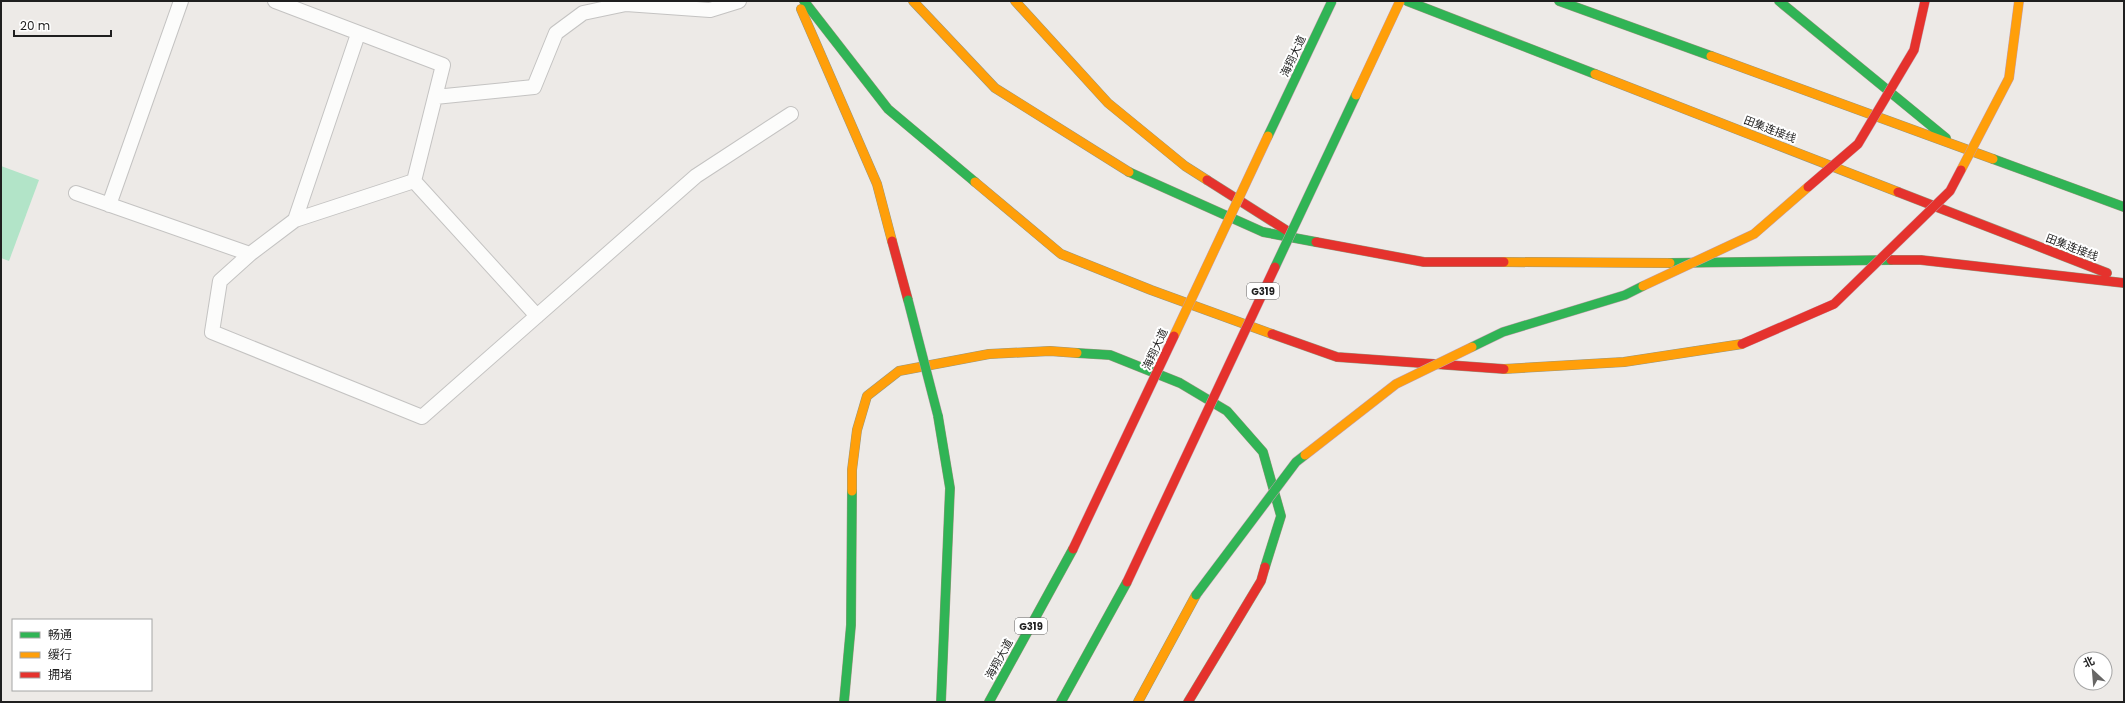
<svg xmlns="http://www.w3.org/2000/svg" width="2125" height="703" viewBox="0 0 2125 703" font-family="Poppins,'Noto Sans SC',sans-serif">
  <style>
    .pitch { fill: #b2e4c8 }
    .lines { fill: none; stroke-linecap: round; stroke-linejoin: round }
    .lane-casing { stroke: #c4c3c2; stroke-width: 16 }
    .fast-casing { stroke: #98967e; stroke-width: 10 }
    .slow-casing { stroke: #98967e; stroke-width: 10 }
    .jam-casing { stroke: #98967e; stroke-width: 10 }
    .lane { stroke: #fcfcfb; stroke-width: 14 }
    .fast { stroke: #30b455; stroke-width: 9 }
    .slow { stroke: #ff9f0a; stroke-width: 9 }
    .jam { stroke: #e5322d; stroke-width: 9 }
    .fast-bridge-casing { stroke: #c39ead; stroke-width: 10; stroke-linecap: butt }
    .slow-bridge-casing { stroke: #c39ead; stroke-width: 10; stroke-linecap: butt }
    .jam-bridge-casing { stroke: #c39ead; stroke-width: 10; stroke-linecap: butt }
    .fast-bridge { stroke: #30b455; stroke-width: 9 }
    .slow-bridge { stroke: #ff9f0a; stroke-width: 9 }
    .jam-bridge { stroke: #e5322d; stroke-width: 9 }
    .labels { text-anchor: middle; stroke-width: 4; stroke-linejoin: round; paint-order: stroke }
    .shield { fill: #fff; stroke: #626262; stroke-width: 1 }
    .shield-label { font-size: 10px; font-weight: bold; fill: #1f1f1f }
    .street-label { font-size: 11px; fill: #1f1f1f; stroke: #fff }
  </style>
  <rect width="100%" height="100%" fill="#edeae7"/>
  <!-- pitch -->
  <path class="pitch" d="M 1,166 L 39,180 L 9,261 L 1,258 Z"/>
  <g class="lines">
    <!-- lane casing -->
    <g class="lane-casing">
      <path id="lane" d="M 275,1 L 443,65 L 414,181 L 537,316
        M 358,34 L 295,220 L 250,254 L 220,281 L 212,332 L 422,417 L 696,176 L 791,114
        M 435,97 L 534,87 L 556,33 L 583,13 L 626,4 L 710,10 L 739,1
        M 76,193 L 250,254
        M 109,205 L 181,1
        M 295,220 L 414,181"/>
    </g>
    <!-- fast casing -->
    <g class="fast-casing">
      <path id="fast" d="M 804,1 L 888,109 L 975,182
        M 1407,1 L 1595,74
        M 1559,1 L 1711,56
        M 1779,1 L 1946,138
        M 1993,159 L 2124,207
        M 1129,172 L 1263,232 L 1316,242
        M 1670,263 L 1891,260
        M 1077,353 L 1110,355 L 1180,383 L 1227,411 L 1263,452 L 1281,516 L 1265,567
        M 938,416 L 950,488 L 941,702
        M 844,702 L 851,625 L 852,491
        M 989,702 L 1073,549
        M 1061,702 L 1127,582"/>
    </g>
    <!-- slow casing -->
    <g class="slow-casing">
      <path id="slow" d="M 913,1 L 995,88 L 1129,172
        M 1015,1 L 1108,103 L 1185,166 L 1207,180
        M 801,9 L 877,184 L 892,241
        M 1711,56 L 1993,159
        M 1595,74 L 1898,192
        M 975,182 L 1061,254 L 1151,290 L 1272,334
        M 1504,262 L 1670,263
        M 1504,369 L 1624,362 L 1742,344
        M 852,491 L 852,470 L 857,430 L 867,396 L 899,371 L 989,354 L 1050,351 L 1077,353
        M 1138,702 L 1196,595"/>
    </g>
    <!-- jam casing -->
    <g class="jam-casing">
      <path id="jam" d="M 1207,180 L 1289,232
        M 1898,192 L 2107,273
        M 892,241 L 908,300
        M 1316,242 L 1424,262 L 1504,262
        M 1891,260 L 1921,260 L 2124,283
        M 1272,334 L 1337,357 L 1504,369
        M 1188,702 L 1261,581 L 1265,567"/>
    </g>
    <!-- lane -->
    <use href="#lane" class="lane"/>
    <!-- fast -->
    <use href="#fast" class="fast"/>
    <!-- slow -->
    <use href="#slow" class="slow"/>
    <!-- jam -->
    <use href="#jam" class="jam"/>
    <!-- fast-bridge casing -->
    <g class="fast-bridge-casing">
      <path id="fast-bridge" d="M 1268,136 L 1332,1
        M 1275,267 L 1356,95
        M 908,300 L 938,416
        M 1472,347 L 1503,332 L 1625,295 L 1643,286
        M 1196,595 L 1296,462 L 1305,455"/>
    </g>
    <!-- slow-bridge casing -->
    <g class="slow-bridge-casing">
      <path id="slow-bridge" d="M 1356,95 L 1400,1
        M 1961,170 L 2009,78 L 2019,1
        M 1643,286 L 1754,234 L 1808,187
        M 1174,336 L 1268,136
        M 1305,455 L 1396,384 L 1472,347"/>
    </g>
    <!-- jam-bridge casing -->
    <g class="jam-bridge-casing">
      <path id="jam-bridge" d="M 1808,187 L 1858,144 L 1914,50 L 1925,1
        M 1742,344 L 1834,304 L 1950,191 L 1961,170
        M 1073,549 L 1174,336
        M 1127,582 L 1275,267"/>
    </g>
    <!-- fast-bridge -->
    <use href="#fast-bridge" class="fast-bridge"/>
    <!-- slow-bridge -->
    <use href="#slow-bridge" class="slow-bridge"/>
    <!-- jam-bridge -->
    <use href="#jam-bridge" class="jam-bridge"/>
  </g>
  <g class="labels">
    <!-- shield labels -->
    <g class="shield">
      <rect x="1247" y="283" width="32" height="16" rx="3"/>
      <rect x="1015" y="618" width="32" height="16" rx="3"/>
    </g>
    <g class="shield-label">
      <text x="1263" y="295">G319</text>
      <text x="1031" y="630">G319</text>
    </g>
    <!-- street labels -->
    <g class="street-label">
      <text transform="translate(1293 56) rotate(-65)" y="4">海翔大道</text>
      <text transform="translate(1770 129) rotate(21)" y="4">田集连接线</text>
      <text transform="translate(2072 247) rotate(21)" y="4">田集连接线</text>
      <text transform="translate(1155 349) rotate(-65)" y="4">海翔大道</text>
      <text transform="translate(999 659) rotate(-61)" y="4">海翔大道</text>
    </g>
  </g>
  <!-- border -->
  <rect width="2125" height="703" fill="none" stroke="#1f1f1f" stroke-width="4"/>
  <!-- legend -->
  <rect x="12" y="619" width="140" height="72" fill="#ffffff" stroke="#a5a5a5"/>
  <rect x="20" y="632" width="20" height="6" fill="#30b455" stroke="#a5a5a5"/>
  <text x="48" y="639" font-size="12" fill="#1f1f1f">畅通</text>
  <rect x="20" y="652" width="20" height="6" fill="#ff9f0a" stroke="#a5a5a5"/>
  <text x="48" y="659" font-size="12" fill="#1f1f1f">缓行</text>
  <rect x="20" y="672" width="20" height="6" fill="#e5322d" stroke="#a5a5a5"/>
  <text x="48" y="679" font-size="12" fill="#1f1f1f">拥堵</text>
  <!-- north arrow -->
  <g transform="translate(2093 671) rotate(334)"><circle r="19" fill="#ffffff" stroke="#a5a5a5"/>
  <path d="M0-3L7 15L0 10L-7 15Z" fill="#676665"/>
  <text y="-6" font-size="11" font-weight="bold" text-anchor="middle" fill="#1f1f1f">北</text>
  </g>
  <!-- scale -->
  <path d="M14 30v6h97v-6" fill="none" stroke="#1f1f1f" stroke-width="2"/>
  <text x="20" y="30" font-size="12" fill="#1f1f1f" stroke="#ffffff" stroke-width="3" paint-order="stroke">20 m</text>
</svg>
